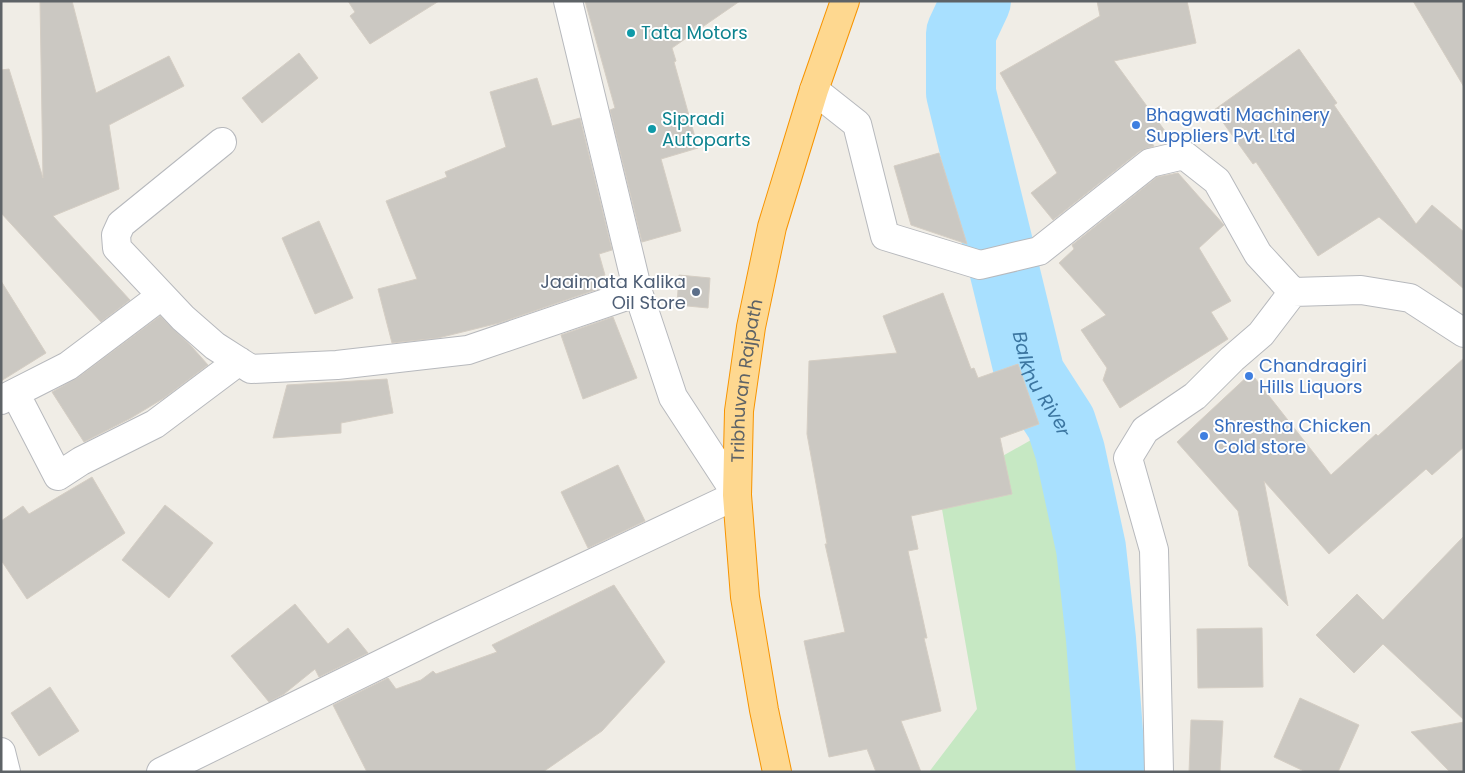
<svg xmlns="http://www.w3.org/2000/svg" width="1465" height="773" viewBox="0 0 1465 773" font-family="Poppins,sans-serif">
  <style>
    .green { fill: #c6e8c3 }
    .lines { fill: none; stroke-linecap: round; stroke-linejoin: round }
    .river { stroke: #a8e0ff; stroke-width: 70 }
    .building { fill: #cbc8c2; stroke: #d5cec4 }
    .street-casing { stroke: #b7b9bd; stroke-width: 30 }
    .highway-casing { stroke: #f79400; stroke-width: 30 }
    .street { stroke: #fff; stroke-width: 28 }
    .highway { stroke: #fed890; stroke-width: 28 }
    .culture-dot { fill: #0f9aa8; stroke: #fff; stroke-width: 2 }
    .shop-dot { fill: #3f7fe0; stroke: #fff; stroke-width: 2 }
    .service-dot { fill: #5c6f8a; stroke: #fff; stroke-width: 2 }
    .labels { text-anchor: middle; stroke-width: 4; stroke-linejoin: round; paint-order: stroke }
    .culture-label { font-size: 18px; fill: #0d838f; stroke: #fff; text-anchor: start }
    .shop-label { font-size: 18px; fill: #366cbe; stroke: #fff; text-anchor: start }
    .service-label { font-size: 18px; fill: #4e5e75; stroke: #fff; text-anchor: end }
    .street-label { font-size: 18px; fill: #5e6367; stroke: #fff }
    .water-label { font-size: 19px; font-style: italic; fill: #3c76a1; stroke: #fff }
  </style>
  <rect width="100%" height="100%" fill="#f0ede6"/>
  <!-- green -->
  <path class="green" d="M 1061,423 L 1079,772 L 929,772 L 977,709 L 939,492 Z"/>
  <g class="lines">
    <!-- river -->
    <path class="river" id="s1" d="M 976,1 L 961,33 L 961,93 L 1030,375 L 1061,423 L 1070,451 L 1091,548 L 1101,639 L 1111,772"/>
  </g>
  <!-- building -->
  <path class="building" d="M 40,1 L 72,1 L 96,93 L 169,56 L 184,86 L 109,125 L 119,189 L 53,216 L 130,300 L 101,322 L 1,213 L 1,70 L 9,69 L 43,178 Z
    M 348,1 L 439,1 L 370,44 L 350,16 L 355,12 Z
    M 585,1 L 740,1 L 672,48 L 676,61 L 674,62 L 698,148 L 661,159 L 681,231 L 642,242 L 610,110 L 615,108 Z
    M 1097,1 L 1187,1 L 1196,43 L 1114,61 L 1165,131 L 1151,142 L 1154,146 L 1140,151 L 1053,220 L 1031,193 L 1057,173 L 1000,73 L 1100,16 Z
    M 1413,1 L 1464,1 L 1464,87 Z
    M 1299,49 L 1337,103 L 1334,105 L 1416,224 L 1432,205 L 1464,232 L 1464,289 L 1379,217 L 1318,256 L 1256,162 L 1253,164 L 1214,110 Z
    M 299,53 L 318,78 L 262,123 L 242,98 Z
    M 537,78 L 552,126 L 580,118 L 612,250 L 599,254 L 605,275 L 597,278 L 601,288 L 499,323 L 438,338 L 392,343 L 378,289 L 417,279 L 386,201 L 447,177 L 445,172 L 506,147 L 490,92 Z
    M 939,153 L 967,244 L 911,225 L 894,166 Z
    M 1178,173 L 1224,225 L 1199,248 L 1231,301 L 1211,312 L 1228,339 L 1120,408 L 1103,380 L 1107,368 L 1081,330 L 1106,315 L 1059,263 L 1074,249 L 1072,245 L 1157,177 Z
    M 319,221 L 353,298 L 315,314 L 282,238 Z
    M 679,275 L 710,278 L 708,308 L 677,305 Z
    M 1,281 L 46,353 L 1,381 Z
    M 943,293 L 971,369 L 974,368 L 978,378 L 1018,364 L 1039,424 L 1000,438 L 1012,494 L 911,516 L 918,549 L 908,551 L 927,638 L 924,638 L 941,711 L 901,721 L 921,772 L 876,772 L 867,749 L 829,757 L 804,641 L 845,632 L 825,544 L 827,544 L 807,434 L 809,361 L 897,353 L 883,316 Z
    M 160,316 L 192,347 L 208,365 L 164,398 L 131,418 L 84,442 L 52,392 L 77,378 Z
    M 613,317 L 637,378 L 583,399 L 561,335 Z
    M 1464,358 L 1464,447 L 1432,475 L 1426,469 L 1329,554 L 1264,481 L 1288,606 L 1249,566 L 1238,511 L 1177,442 L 1251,373 L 1331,475 L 1376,434 L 1378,436 Z
    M 387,379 L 393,413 L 341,423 L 341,433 L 273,438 L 287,385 Z
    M 618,465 L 645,521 L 588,548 L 561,492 Z
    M 92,477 L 125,533 L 27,599 L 1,560 L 1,521 L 23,506 L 29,514 Z
    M 165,505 L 213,543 L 169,598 L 122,560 Z
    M 1464,536 L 1464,720 L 1383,644 L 1354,673 L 1316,635 L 1357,594 L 1383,620 Z
    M 614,585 L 665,662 L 602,731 L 543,772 L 367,772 L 333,705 L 388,678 L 396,689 L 421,680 L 433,671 L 436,674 L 497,652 L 492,645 Z
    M 295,604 L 328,644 L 348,628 L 368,653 L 319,677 L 315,669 L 284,694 L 269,702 L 231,656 Z
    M 1262,628 L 1263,687 L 1198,688 L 1197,629 Z
    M 50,687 L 79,731 L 39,756 L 11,713 Z
    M 1300,698 L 1359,725 L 1338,772 L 1306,772 L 1274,757 Z
    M 1191,720 L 1223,721 L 1220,772 L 1189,772 Z
    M 1464,722 L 1464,772 L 1450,772 L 1411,732 Z"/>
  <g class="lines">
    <!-- street casing -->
    <g class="street-casing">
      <path id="street" d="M 814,90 L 857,124 L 885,236 L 980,265 L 1039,251 L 1150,163 L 1184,155 L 1217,181 L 1258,254 L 1293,292 L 1361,290 L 1410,298 L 1464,333
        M 222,142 L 121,224 L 116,235 L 117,248 L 183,318 L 215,346 L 251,369 L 337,365 L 468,350 L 638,292
        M 15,393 L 58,476 L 81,461 L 155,424 L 239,361
        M 1,400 L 68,366 L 161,296
        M 1,752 L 6,772
        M 161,772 L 440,635 L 737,495 L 673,397 L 638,292 L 568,1
        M 1159,772 L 1154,550 L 1128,458 L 1145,430 L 1195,396 L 1232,359 L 1261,334 L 1293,292"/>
    </g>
    <!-- highway casing -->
    <g class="highway-casing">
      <g id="highway">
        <path id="s2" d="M 777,772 L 764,710 L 745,597 L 737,495 L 739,411 L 751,327 L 772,227 L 814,90 L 845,1"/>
      </g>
    </g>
    <!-- street -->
    <use href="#street" class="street"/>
    <!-- highway -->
    <use href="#highway" class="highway"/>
  </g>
  <!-- markers -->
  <g class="culture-dot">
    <circle cx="631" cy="33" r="5"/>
    <circle cx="652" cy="129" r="5"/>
  </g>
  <g class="shop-dot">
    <circle cx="1136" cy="125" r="5"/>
    <circle cx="1249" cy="376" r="5"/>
    <circle cx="1204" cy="436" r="5"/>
  </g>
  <circle class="service-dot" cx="696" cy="292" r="5"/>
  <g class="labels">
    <!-- culture labels -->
    <g class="culture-label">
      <text x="641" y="39">Tata Motors</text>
      <text x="662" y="125">Sipradi<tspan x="662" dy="21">Autoparts</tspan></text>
    </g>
    <!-- shop labels -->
    <g class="shop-label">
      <text x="1146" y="121">Bhagwati Machinery<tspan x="1146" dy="21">Suppliers Pvt. Ltd</tspan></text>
      <text x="1259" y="372">Chandragiri<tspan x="1259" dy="21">Hills Liquors</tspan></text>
      <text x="1214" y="432">Shrestha Chicken<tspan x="1214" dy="21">Cold store</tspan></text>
    </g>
    <!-- service labels -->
    <g class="service-label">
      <text x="686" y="288">Jaaimata Kalika<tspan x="686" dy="21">Oil Store</tspan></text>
    </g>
    <!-- street labels -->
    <g class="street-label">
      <text dy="6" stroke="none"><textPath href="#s2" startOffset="395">Tribhuvan Rajpath</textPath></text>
    </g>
    <!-- water labels -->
    <g class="water-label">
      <text dy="7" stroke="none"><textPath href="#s1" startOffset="398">Balkhu River</textPath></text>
    </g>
  </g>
  <!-- border -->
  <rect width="1465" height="773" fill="none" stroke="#5e6367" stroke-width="5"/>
</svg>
